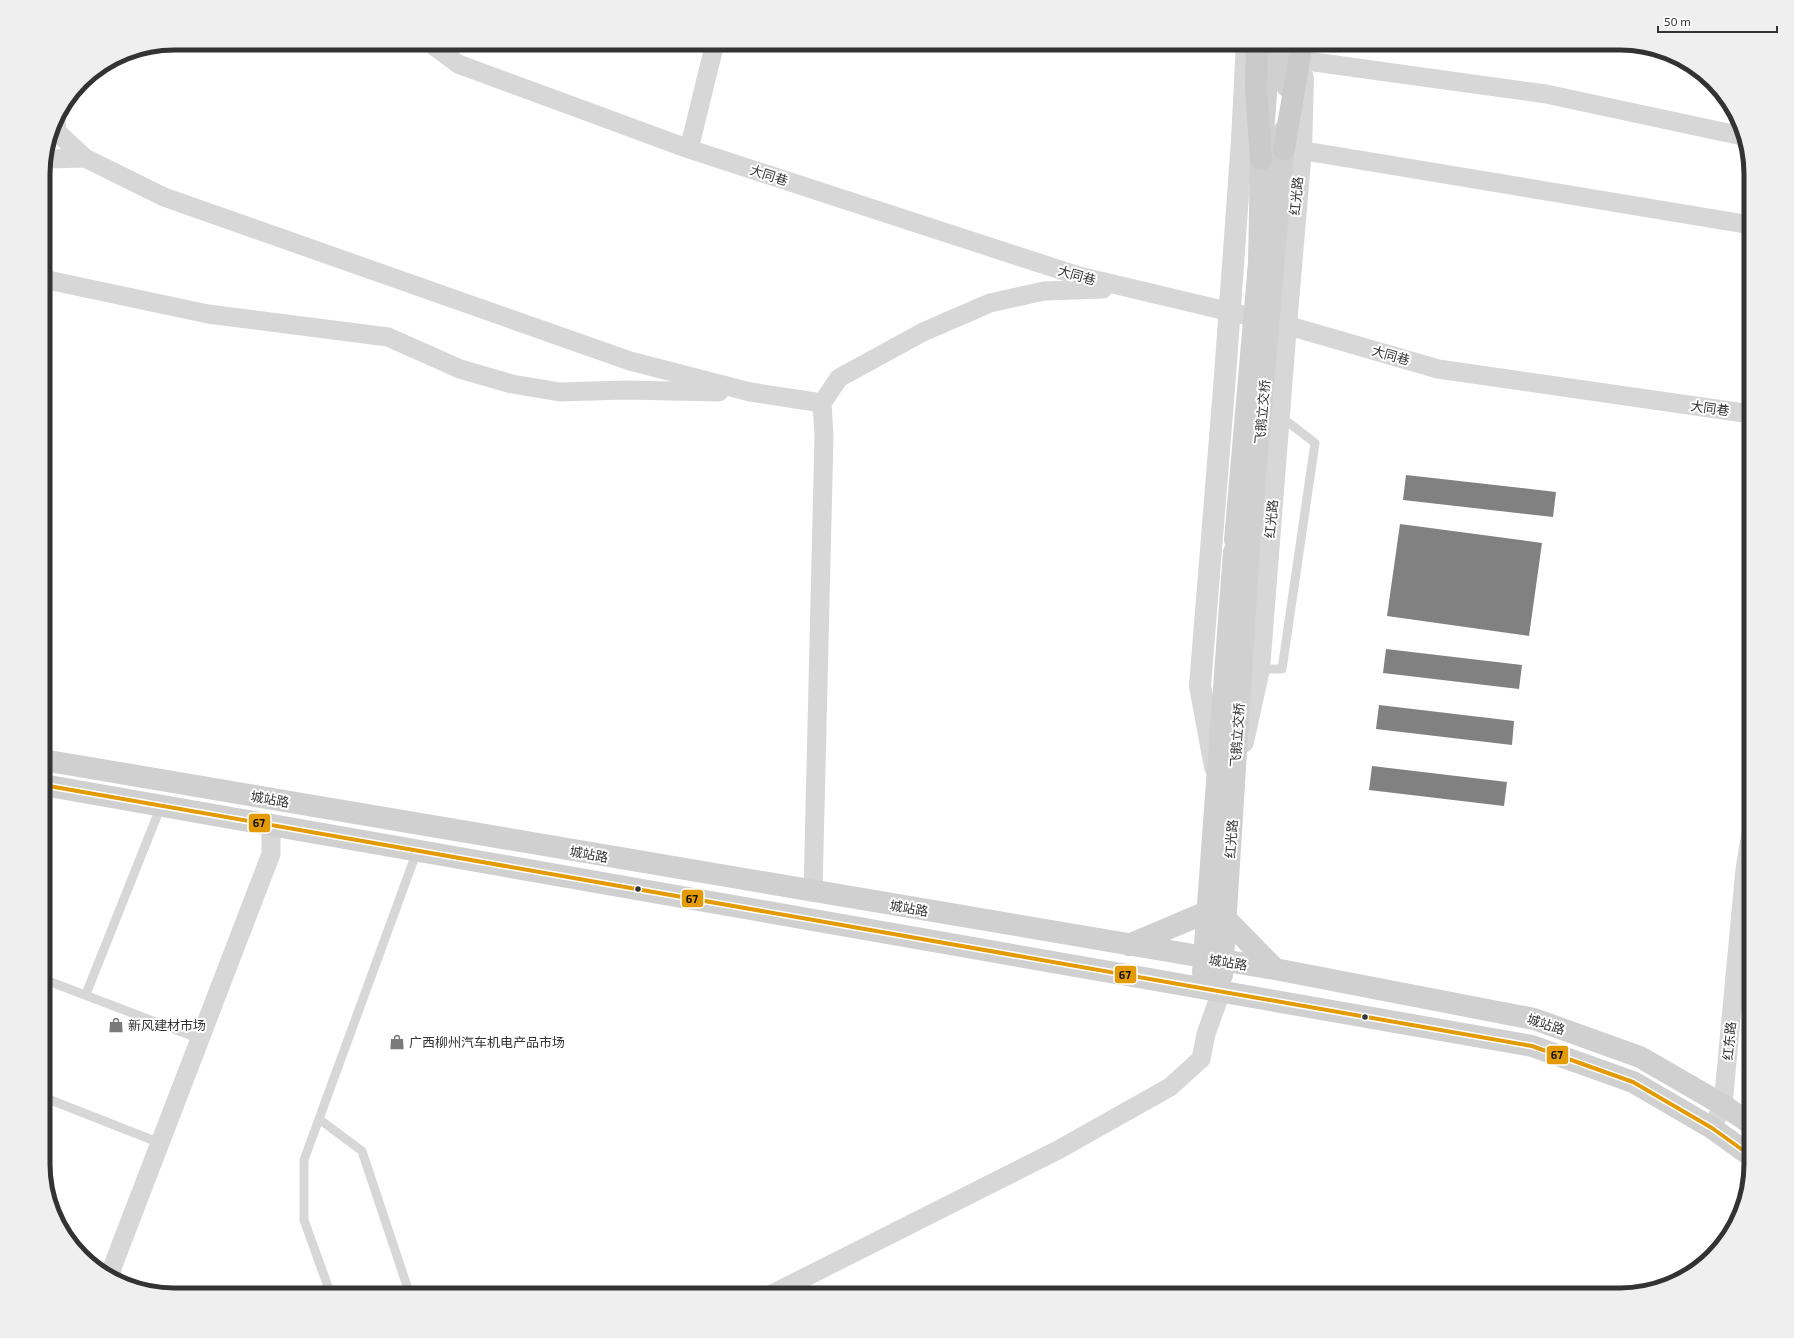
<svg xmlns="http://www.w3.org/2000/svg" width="1794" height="1338" viewBox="0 0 1794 1338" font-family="'Exo 2','Noto Sans SC',sans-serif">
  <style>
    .building { fill: #818181 }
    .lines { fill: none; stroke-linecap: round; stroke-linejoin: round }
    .service { stroke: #d7d7d7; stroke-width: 9 }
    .minor { stroke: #d7d7d7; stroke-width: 19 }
    .tertiary { stroke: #d7d7d7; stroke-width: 22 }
    .secondary { stroke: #d0d0d0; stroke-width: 22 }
    .secondary-bridge { stroke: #d0d0d0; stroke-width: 22 }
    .primary-bridge { stroke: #cacaca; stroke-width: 22 }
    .bus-1-casing { stroke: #fff; stroke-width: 7 }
    .bus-1 { stroke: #e39a05; stroke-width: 4 }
    .bus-dot { fill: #333; stroke: #fff; stroke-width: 1.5 }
    .labels { text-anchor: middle; stroke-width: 4; stroke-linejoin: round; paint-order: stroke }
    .street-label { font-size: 13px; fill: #333; stroke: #fff }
    .poi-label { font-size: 13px; fill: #333; stroke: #fff; text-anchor: start }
    .rim { fill: none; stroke: #333; stroke-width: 5 }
    .line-badge { stroke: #fff; stroke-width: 1.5 }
    .pale-badge-label { font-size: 11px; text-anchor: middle; font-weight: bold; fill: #111 }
  </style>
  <rect width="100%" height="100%" fill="#fff"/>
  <!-- building -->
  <path class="building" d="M 1406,475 L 1556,492 L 1553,517 L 1403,500 Z
    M 1400,524 L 1542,543 L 1529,636 L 1387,616 Z
    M 1386,649 L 1522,665 L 1519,689 L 1383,673 Z
    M 1379,705 L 1514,721 L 1512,745 L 1376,729 Z
    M 1372,766 L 1507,782 L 1504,806 L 1369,790 Z"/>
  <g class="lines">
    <!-- service -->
    <path class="service" d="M 1259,669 L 1282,669 L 1315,443 L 1280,416
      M 43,979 L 200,1039
      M 86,994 L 161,806
      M 43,1097 L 160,1143
      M 319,1119 L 362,1151 L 410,1295
      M 331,1295 L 304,1220 L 304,1160 L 417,851"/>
    <!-- minor -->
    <path class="minor" d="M 430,43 L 458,64 L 689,149 L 1079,276 L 1286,325 L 1438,369 L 1751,414
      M 1285,58 L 1546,94 L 1742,136
      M 56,119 L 57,132 L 85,158 L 164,197 L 630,361 L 750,392 L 822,403 L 839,378 L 923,332 L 990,303 L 1044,291 L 1103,289
      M 1287,148 L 1751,225
      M 689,149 L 715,43
      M 45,159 L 85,158
      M 43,279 L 208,314 L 388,337 L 460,369 L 512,384 L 560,392 L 625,390 L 719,392
      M 813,892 L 824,436 L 822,403
      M 1712,1128 L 1723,1105 L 1745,869 L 1751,833
      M 112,1277 L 112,1268 L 271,854 L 271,825
      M 770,1295 L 1058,1150 L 1170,1087 L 1201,1059 L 1206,1034 L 1221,992"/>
    <!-- tertiary -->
    <path class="tertiary" d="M 1243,742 L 1259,669 L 1286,325 L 1301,150 L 1303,78
      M 1215,767 L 1200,686 L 1225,376 L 1242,140 L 1247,43"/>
    <!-- secondary -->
    <path class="secondary" d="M 43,760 L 1275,969 L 1534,1019 L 1640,1057 L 1723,1105 L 1751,1124
      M 43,785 L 1532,1046 L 1633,1082 L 1712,1128 L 1751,1156
      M 1225,918 L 1275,969
      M 1129,945 L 1207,912
      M 1203,972 L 1234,552
      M 1222,975 L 1249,545"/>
    <!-- secondary-bridge -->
    <path class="secondary-bridge" d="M 1287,86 L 1289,43
      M 1235,540 L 1259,263 L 1261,159 L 1270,43
      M 1249,545 L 1285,130"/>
    <!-- primary-bridge -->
    <path class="primary-bridge" d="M 1257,43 L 1256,90 L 1261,159
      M 1284,149 L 1302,43"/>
    <!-- bus-1 casing -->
    <g class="bus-1-casing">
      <path id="bus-1" d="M 43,785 L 1532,1046 L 1633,1082 L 1712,1128 L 1751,1156"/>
    </g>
    <!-- bus-1 -->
    <use href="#bus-1" class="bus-1"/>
  </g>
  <!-- icons -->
  <defs>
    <g id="shop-bare" transform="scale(1.2)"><path d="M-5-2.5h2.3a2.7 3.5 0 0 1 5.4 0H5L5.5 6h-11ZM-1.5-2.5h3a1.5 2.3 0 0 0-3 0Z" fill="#7a7a7a" stroke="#fff" stroke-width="2.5" paint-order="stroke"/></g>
  </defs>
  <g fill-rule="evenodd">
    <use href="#shop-bare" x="116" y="1025"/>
    <use href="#shop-bare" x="397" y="1042"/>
  </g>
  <!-- markers -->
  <g class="bus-dot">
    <circle cx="638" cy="889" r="3.5"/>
    <circle cx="1365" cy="1017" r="3.5"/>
  </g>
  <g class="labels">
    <!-- street labels -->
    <g class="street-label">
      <text transform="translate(769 175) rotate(18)" y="5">大同巷</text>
      <text transform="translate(1296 196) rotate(-85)" y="5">红光路</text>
      <text transform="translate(1077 275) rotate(16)" y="5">大同巷</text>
      <text transform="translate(1391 355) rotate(16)" y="5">大同巷</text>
      <text transform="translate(1710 408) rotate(8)" y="5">大同巷</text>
      <text transform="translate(1262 412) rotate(-85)" y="5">飞鹅立交桥</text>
      <text transform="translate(1271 519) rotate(-85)" y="5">红光路</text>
      <text transform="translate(1237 735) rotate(-86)" y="5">飞鹅立交桥</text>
      <text transform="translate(270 799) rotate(10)" y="5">城站路</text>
      <text transform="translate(1231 839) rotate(-86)" y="5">红光路</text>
      <text transform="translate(589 854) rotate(10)" y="5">城站路</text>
      <text transform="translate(909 908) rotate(10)" y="5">城站路</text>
      <text transform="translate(1228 962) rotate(9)" y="5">城站路</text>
      <text transform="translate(1546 1024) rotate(18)" y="5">城站路</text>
      <text transform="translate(1729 1041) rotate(-85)" y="5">红东路</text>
    </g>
    <!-- poi labels -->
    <g class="poi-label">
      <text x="128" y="1030">新风建材市场</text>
      <text x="409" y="1047">广西柳州汽车机电产品市场</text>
    </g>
  </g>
  <!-- crop -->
  <path d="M0 0H1794V1338H0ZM174 50H1620A124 124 0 0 1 1744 174V1164A124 124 0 0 1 1620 1288H174A124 124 0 0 1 50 1164V174A124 124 0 0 1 174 50Z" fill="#efefef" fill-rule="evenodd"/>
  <path class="rim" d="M174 50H1620A124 124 0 0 1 1744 174V1164A124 124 0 0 1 1620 1288H174A124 124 0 0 1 50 1164V174A124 124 0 0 1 174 50Z"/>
  <g class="line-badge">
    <rect x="248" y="813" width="23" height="20" rx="4" fill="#e39a05"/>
    <rect x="681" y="889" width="23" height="19" rx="4" fill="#e39a05"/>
    <rect x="1114" y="965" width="23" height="19" rx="4" fill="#e39a05"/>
    <rect x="1546" y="1045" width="23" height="20" rx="4" fill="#e39a05"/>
  </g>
  <g class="pale-badge-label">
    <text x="259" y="827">67</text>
    <text x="692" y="903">67</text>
    <text x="1125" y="979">67</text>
    <text x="1557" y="1059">67</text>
  </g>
  <!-- scale -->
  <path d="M1658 26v6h119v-6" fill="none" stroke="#333333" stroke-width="2"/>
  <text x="1664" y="26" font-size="12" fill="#333333" stroke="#ffffff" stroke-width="3" paint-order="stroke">50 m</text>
</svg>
